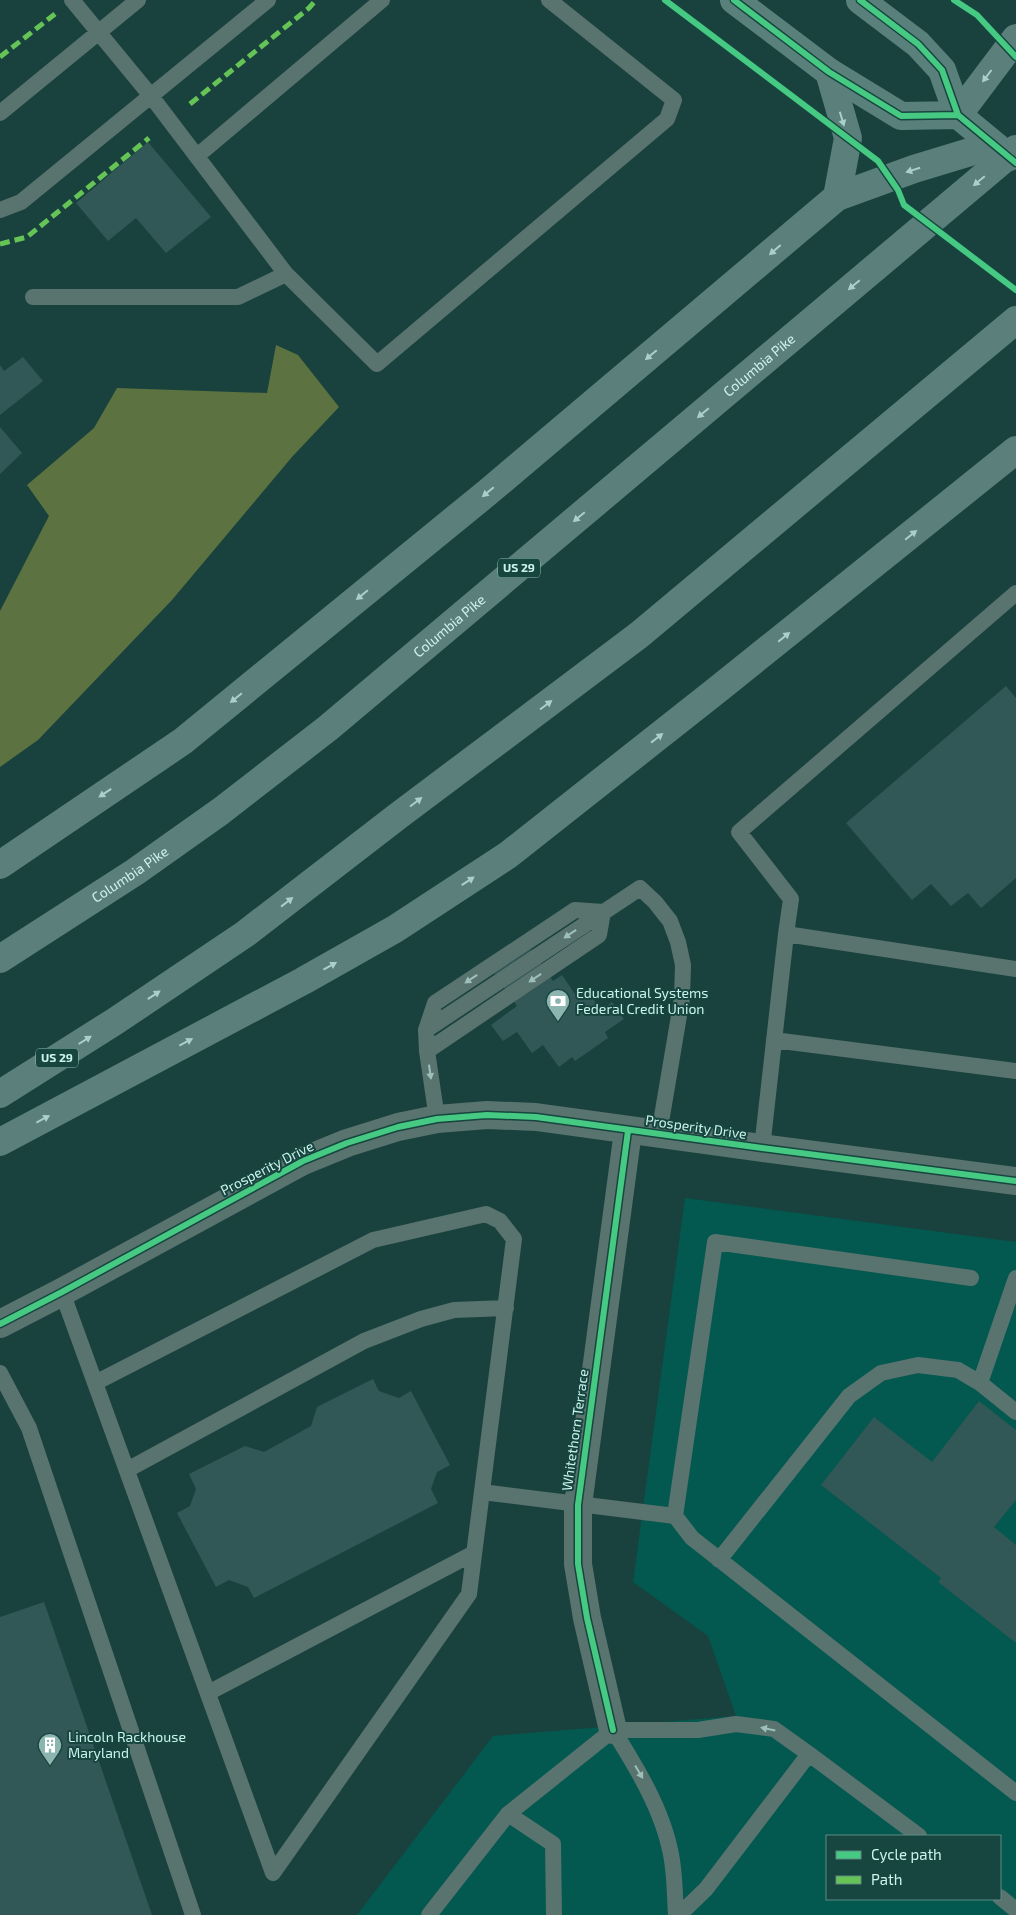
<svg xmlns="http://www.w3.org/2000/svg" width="1016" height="1915" viewBox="0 0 1016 1915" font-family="'Exo 2',sans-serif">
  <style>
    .built { fill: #03584f; fill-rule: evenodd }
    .green { fill: #5c7240 }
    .building { fill: #315757 }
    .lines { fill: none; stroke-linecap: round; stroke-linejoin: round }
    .service { stroke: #59736f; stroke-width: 16 }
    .minor { stroke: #59736f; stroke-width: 28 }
    .tertiary { stroke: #59736f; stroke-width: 28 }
    .primary { stroke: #5a807c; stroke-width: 28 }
    .trunk { stroke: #5b807c; stroke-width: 28 }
    .quiet { stroke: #66c356; stroke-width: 5; stroke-dasharray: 10 5; stroke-linecap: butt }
    .cycleway-casing { stroke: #17453f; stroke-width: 9 }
    .cycleway { stroke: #46c982; stroke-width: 6 }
    .oneway { fill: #a9d0ca }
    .oneway2 { fill: #9dc0ba }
    .labels { text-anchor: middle; stroke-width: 4; stroke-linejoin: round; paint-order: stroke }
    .shield { fill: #17453f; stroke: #95bfb8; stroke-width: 1 }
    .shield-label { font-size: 12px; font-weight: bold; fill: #cbf3ec }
    .street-label { font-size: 14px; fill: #cbf3ec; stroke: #17453f }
    .poi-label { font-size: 14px; fill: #cbf3ec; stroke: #17453f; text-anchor: start }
  </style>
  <rect width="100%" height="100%" fill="#19423e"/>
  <!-- built -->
  <path class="built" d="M 685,1198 L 1016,1242 L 1016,1915 L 357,1915 L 493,1736 L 736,1716 L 708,1636 L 633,1582 ZM 827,1836 L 1000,1836 L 1000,1899 L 827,1899 Z"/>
  <!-- green -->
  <path class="green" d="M 276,345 L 298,355 L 339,407 L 292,457 L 172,600 L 38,740 L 0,767 L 0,611 L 49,516 L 27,485 L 94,428 L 117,388 L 267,393 Z"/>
  <!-- building -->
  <path class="building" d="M 148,142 L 211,217 L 166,253 L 136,218 L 108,241 L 76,203 Z
    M 23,357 L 43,381 L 0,415 L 0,365 L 4,371 Z
    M 0,427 L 22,453 L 0,474 Z
    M 1006,686 L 1016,698 L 1016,878 L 981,908 L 968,893 L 951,906 L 931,884 L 912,900 L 846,823 Z
    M 531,949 L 553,981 L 562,975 L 577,997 L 587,990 L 601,1010 L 612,1002 L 624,1019 L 605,1032 L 608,1038 L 575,1061 L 572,1057 L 559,1067 L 543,1045 L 532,1053 L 517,1032 L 503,1041 L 491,1025 L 517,1006 L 494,973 Z
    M 373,1379 L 379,1391 L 399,1398 L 411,1391 L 450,1465 L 437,1472 L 431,1489 L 438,1503 L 254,1598 L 248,1587 L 229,1580 L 216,1587 L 177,1513 L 190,1506 L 196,1489 L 189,1474 L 245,1446 L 264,1452 L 311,1426 L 317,1407 Z
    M 979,1401 L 1016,1430 L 1016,1500 L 994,1527 L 1016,1545 L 1016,1643 L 938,1582 L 941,1578 L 821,1485 L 874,1417 L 932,1462 Z
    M 44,1602 L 152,1915 L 0,1915 L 0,1617 Z"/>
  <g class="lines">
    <!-- service -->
    <path class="service" d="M 72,0 L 151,96 L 286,274 L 377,364 L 667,119 L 674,100 L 549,0
      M 0,113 L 138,0
      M 197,156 L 382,0
      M 0,210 L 21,202 L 268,0
      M 33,297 L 238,297 L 286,274
      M 786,934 L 791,899 L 739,832 L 1016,593
      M 426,1030 L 435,1003 L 575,910 L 603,912 L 599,935 L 427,1051
      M 774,1040 L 1016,1071
      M 437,1119 L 427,1051 L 426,1030 L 640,888 L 655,902 L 670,921 L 678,942 L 683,965 L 682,998 L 659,1134
      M 762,1148 L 786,934 L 1016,969
      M 1016,1278 L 980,1383 L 1016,1412
      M 62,1292 L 273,1873 L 469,1594 L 514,1239 L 500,1221 L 486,1214 L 373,1240 L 95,1383
      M 0,1373 L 29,1428 L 193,1915
      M 127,1470 L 364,1341 L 421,1319 L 454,1310 L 506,1308
      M 482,1492 L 675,1516 L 692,1538 L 1016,1793
      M 675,1516 L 715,1242 L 971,1278
      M 719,1560 L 849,1396 L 881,1373 L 918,1365 L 958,1370 L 980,1383
      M 208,1693 L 474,1553
      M 613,1730 C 639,1771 668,1819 673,1868 C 675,1884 675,1900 676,1915
      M 508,1814 L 553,1844 L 554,1915
      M 1000,1897 L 1016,1910
      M 429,1915 L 508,1814 L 613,1730 L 698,1730 L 736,1724 L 774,1729 L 809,1754 L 919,1836
      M 679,1915 L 706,1889 L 809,1754"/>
    <!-- minor -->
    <path class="minor" d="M 613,1730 L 587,1618 L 578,1564 L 578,1505 L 628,1131"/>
    <!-- tertiary -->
    <path class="tertiary" d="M 0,1324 L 62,1292 L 303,1161 L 347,1143 L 398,1127 L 437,1119 L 487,1115 L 536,1117 L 762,1148 L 1016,1181"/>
    <!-- primary -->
    <path class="primary" d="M 734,0 L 829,72 L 901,116 L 958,115
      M 860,0 L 918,44 L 942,70 L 958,115
      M 958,115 L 1009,157"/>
    <!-- trunk -->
    <g class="trunk">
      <path d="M 829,72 L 848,138 L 837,197"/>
      <path d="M 958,115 L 1016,38"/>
      <path d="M 0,865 L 183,741 L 488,492 L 837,197 L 914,169 L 993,145"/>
      <path id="s1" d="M 0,959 L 135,872 L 221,811 L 328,728 L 1016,149"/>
      <path d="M 0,1094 L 114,1022 L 245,934 L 398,816 L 639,635 L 1016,320"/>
      <path d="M 0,1142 L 303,981 L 395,929 L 508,855 L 717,690 L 1016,450"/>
    </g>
    <!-- quiet -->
    <path class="quiet" d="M 0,57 L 55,14
      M 190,104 L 309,8 L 316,0
      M 0,244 L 27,237 L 149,138"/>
    <!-- cycleway casing -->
    <g class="cycleway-casing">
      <path id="cycleway" d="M 665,0 L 878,161 L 898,190 L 904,205 L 1016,290
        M 734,0 L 829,72 L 901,116 L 958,115
        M 860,0 L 918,44 L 942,70 L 958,115
        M 954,0 L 977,15 L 1016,57
        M 958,115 L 1016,163
        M 0,1324 L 62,1292 L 303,1161 L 347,1143 L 398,1127 L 437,1119 L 487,1115 L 536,1117 L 762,1148 L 1016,1181
        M 613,1730 L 587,1618 L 578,1564 L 578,1505 L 628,1131"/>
    </g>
    <!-- cycleway -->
    <use href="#cycleway" class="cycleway"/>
  </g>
  <!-- one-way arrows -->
  <defs><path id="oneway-solid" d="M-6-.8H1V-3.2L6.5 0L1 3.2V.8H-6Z" transform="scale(1.25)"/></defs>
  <g class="oneway">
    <use href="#oneway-solid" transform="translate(987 76) rotate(127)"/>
    <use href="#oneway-solid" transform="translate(842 119) rotate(73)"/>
    <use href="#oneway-solid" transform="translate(913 170) rotate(162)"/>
    <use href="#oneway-solid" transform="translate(979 181) rotate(140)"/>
    <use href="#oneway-solid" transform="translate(775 250) rotate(139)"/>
    <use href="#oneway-solid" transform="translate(854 285) rotate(140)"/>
    <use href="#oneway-solid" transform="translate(651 355) rotate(140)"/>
    <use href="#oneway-solid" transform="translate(703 413) rotate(140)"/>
    <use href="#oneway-solid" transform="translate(488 492) rotate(140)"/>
    <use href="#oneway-solid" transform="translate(579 517) rotate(140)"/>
    <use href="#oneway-solid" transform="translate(911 535) rotate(-39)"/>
    <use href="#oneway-solid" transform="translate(362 595) rotate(141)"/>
    <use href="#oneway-solid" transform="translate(784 637) rotate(-39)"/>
    <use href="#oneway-solid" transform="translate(236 698) rotate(141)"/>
    <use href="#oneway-solid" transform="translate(546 705) rotate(-37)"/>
    <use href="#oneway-solid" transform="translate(657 738) rotate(-38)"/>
    <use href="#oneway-solid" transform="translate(105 793) rotate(146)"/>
    <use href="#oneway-solid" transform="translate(416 802) rotate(-37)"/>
    <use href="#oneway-solid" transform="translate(468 881) rotate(-33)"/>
    <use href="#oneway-solid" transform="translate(287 902) rotate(-38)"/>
    <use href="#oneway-solid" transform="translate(330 966) rotate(-29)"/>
    <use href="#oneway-solid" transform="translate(154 995) rotate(-34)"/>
    <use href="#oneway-solid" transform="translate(85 1040) rotate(-32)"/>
    <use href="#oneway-solid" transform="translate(186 1042) rotate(-28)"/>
    <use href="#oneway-solid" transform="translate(43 1119) rotate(-28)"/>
  </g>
  <g class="oneway2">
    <use href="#oneway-solid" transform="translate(570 934) rotate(146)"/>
    <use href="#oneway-solid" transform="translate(535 978) rotate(146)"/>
    <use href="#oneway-solid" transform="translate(471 979) rotate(146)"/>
    <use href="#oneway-solid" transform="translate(430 1072) rotate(82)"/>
    <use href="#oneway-solid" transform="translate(768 1729) rotate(-168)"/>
    <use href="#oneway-solid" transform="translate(639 1772) rotate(59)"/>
  </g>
  <!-- icons -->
  <defs>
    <g id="bank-pin" transform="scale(1.25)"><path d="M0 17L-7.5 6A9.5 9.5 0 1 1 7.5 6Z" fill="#8db5af" stroke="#17453f"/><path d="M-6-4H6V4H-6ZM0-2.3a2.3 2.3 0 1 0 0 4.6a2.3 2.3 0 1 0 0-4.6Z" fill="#fff"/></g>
    <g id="building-pin" transform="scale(1.25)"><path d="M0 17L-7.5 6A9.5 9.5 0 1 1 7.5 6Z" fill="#8db5af" stroke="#17453f"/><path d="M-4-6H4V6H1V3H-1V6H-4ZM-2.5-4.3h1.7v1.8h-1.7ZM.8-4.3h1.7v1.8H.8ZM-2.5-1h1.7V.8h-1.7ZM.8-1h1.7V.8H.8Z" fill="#fff"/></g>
  </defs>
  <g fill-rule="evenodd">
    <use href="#bank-pin" x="558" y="1001"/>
    <use href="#building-pin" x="50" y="1745"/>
  </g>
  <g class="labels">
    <!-- shield labels -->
    <g class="shield">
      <rect x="498" y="558.5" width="42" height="19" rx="4"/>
      <rect x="36" y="1048.5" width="42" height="19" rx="4"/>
    </g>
    <g class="shield-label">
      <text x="519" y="572">US 29</text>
      <text x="57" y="1062">US 29</text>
    </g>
    <!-- street labels -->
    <g class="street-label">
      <text dy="5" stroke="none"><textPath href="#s1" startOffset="965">Columbia Pike</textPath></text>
      <text dy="5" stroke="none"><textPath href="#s1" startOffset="560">Columbia Pike</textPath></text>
      <text dy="5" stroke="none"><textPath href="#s1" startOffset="155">Columbia Pike</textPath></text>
      <text transform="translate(696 1127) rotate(8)" y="5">Prosperity Drive</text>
      <text transform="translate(267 1168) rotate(-27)" y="5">Prosperity Drive</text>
      <text transform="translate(575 1430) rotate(-82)" y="5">Whitethorn Terrace</text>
    </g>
    <!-- poi labels -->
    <g class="poi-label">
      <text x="576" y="998">Educational Systems<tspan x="576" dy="16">Federal Credit Union</tspan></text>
      <text x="68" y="1742">Lincoln Rackhouse<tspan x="68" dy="16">Maryland</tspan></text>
    </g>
  </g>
  <!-- legend -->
  <rect x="826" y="1835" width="175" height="65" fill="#17453f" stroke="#5f8b84"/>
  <rect x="836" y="1851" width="25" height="8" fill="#46c982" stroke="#5f8b84"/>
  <text x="871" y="1860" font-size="15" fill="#cbf3ec">Cycle path</text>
  <rect x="836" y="1876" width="25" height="8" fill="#66c356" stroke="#5f8b84"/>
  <text x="871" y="1885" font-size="15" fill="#cbf3ec">Path</text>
</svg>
